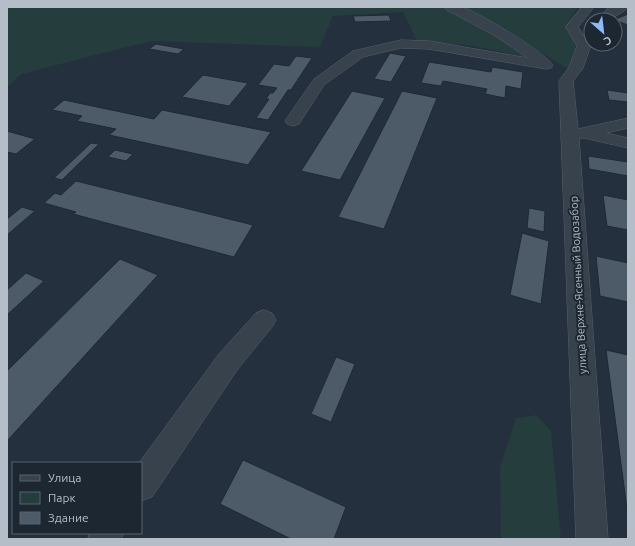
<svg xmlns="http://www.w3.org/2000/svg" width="635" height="546" viewBox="0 0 635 546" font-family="Ubuntu,sans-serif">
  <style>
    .green { fill: #263d3e }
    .building { fill: #4d5b68; stroke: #1f2934 }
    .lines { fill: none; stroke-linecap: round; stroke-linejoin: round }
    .minor-casing { stroke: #56606b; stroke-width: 1 }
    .minor { fill: #38424d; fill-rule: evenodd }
    .labels { text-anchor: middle; stroke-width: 4; stroke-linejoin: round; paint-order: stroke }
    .street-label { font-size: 11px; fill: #b4bdc8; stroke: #1d2732 }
  </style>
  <rect width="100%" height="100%" fill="#24303d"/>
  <!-- green -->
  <path class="green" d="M 7,7 L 445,7 L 478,22 L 531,58 L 474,46 L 417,41 L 403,12 L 333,16 L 320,47 L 151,41 L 21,74 L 7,87 Z
    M 462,7 L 578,7 L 567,24 L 576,46 L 568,69 L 480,16 Z
    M 537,415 L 551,431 L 561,539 L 501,539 L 500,467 L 516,418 Z"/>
  <!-- building -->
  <path class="building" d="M 628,14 L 628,25 L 614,20 Z
    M 389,15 L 391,21 L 355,22 L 353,16 Z
    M 156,44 L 184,49 L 178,54 L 149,49 Z
    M 390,53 L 406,56 L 391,82 L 374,79 Z
    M 296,56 L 312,58 L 291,90 L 288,90 L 268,120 L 256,118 L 269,99 L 266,99 L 270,93 L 273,93 L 277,88 L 258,85 L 274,64 L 289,66 Z
    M 429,62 L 491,72 L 492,67 L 523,72 L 521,89 L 506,86 L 505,98 L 485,94 L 487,89 L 443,81 L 441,86 L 421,83 Z
    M 203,75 L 248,83 L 229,106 L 182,97 Z
    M 607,90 L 628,93 L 628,102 L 609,100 Z
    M 352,91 L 385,98 L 340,180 L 301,171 Z
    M 402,91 L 437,98 L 384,229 L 338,217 Z
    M 64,100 L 154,119 L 162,110 L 271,132 L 248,165 L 109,135 L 116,129 L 77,121 L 82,116 L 52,110 Z
    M 7,131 L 35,139 L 16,154 L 7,152 Z
    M 91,143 L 99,144 L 62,180 L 54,178 Z
    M 115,150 L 133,154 L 126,161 L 108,157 Z
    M 588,156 L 628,162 L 628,176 L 589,169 Z
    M 76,181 L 253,225 L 234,257 L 73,214 L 76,212 L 44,203 L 55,193 L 61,195 Z
    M 603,195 L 628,200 L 628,230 L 607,226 Z
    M 22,207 L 35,211 L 7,235 L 7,219 Z
    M 529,208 L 545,211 L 544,232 L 527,228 Z
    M 522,233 L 549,241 L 541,304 L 510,295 Z
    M 596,256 L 628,263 L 628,302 L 600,296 Z
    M 120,259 L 158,275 L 7,441 L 7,371 Z
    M 26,273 L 44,281 L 7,315 L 7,290 Z
    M 606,350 L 628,355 L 628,517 Z
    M 336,357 L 355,364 L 331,422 L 311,414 Z
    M 243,460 L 346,507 L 334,539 L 291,539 L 220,504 Z"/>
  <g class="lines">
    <!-- minor casing -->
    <g class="minor-casing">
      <path id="minor" d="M 445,7 C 450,7 456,6 461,7 C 477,11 544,52 553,65 L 551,68 L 546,69 L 429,49 L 401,48 L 363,57 L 324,85 L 299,124 L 293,126 L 287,124 L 285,121 L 314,79 L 353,51 L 401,40 L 429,41 L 528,58 L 494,35 L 447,10 Z
        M 582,7 L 594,7 L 578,27 L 585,38 L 591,36 L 591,44 L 594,44 L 590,48 L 583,68 L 573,81 L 578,129 L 628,118 L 628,128 L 606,133 L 628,138 L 628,148 L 584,138 L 579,138 L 608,539 L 576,539 L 559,81 L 569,67 L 577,46 L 566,27 Z
        M 612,7 L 628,7 C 624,13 615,15 610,20 L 597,20 L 607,9 Z
        M 264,310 L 272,313 L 276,320 L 272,327 L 237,370 L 152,497 L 141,501 L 141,463 L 139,463 L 219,354 L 256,313 Z
        M 90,533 L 124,533 L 121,539 L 88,539 Z"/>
    </g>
    <!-- minor -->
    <use href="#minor" class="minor"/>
  </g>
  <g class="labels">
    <!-- street labels -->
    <g class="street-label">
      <text transform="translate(578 285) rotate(-93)" y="4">улица Верхне-Ясенный Водозабор</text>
    </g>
  </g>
  <!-- border -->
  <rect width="635" height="546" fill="none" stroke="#b4bdc8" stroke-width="16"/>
  <!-- legend -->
  <rect x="12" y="462" width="130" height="72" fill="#1d2732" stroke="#59636e"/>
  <rect x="20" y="475" width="20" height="6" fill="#38424d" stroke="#59636e"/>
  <text x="48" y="482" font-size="12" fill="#b4bdc8">Улица</text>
  <rect x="20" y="492" width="20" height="12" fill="#263d3e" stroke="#59636e"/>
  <text x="48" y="502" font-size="12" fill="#b4bdc8">Парк</text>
  <rect x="20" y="512" width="20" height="12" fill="#4d5b68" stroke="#59636e"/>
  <text x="48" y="522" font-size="12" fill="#b4bdc8">Здание</text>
  <!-- north arrow -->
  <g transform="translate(603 32) rotate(152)"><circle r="19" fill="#1d2732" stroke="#59636e"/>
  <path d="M0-3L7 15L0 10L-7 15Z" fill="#8cbcf5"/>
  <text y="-6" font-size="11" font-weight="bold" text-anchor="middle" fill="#b4bdc8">С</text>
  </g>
</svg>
